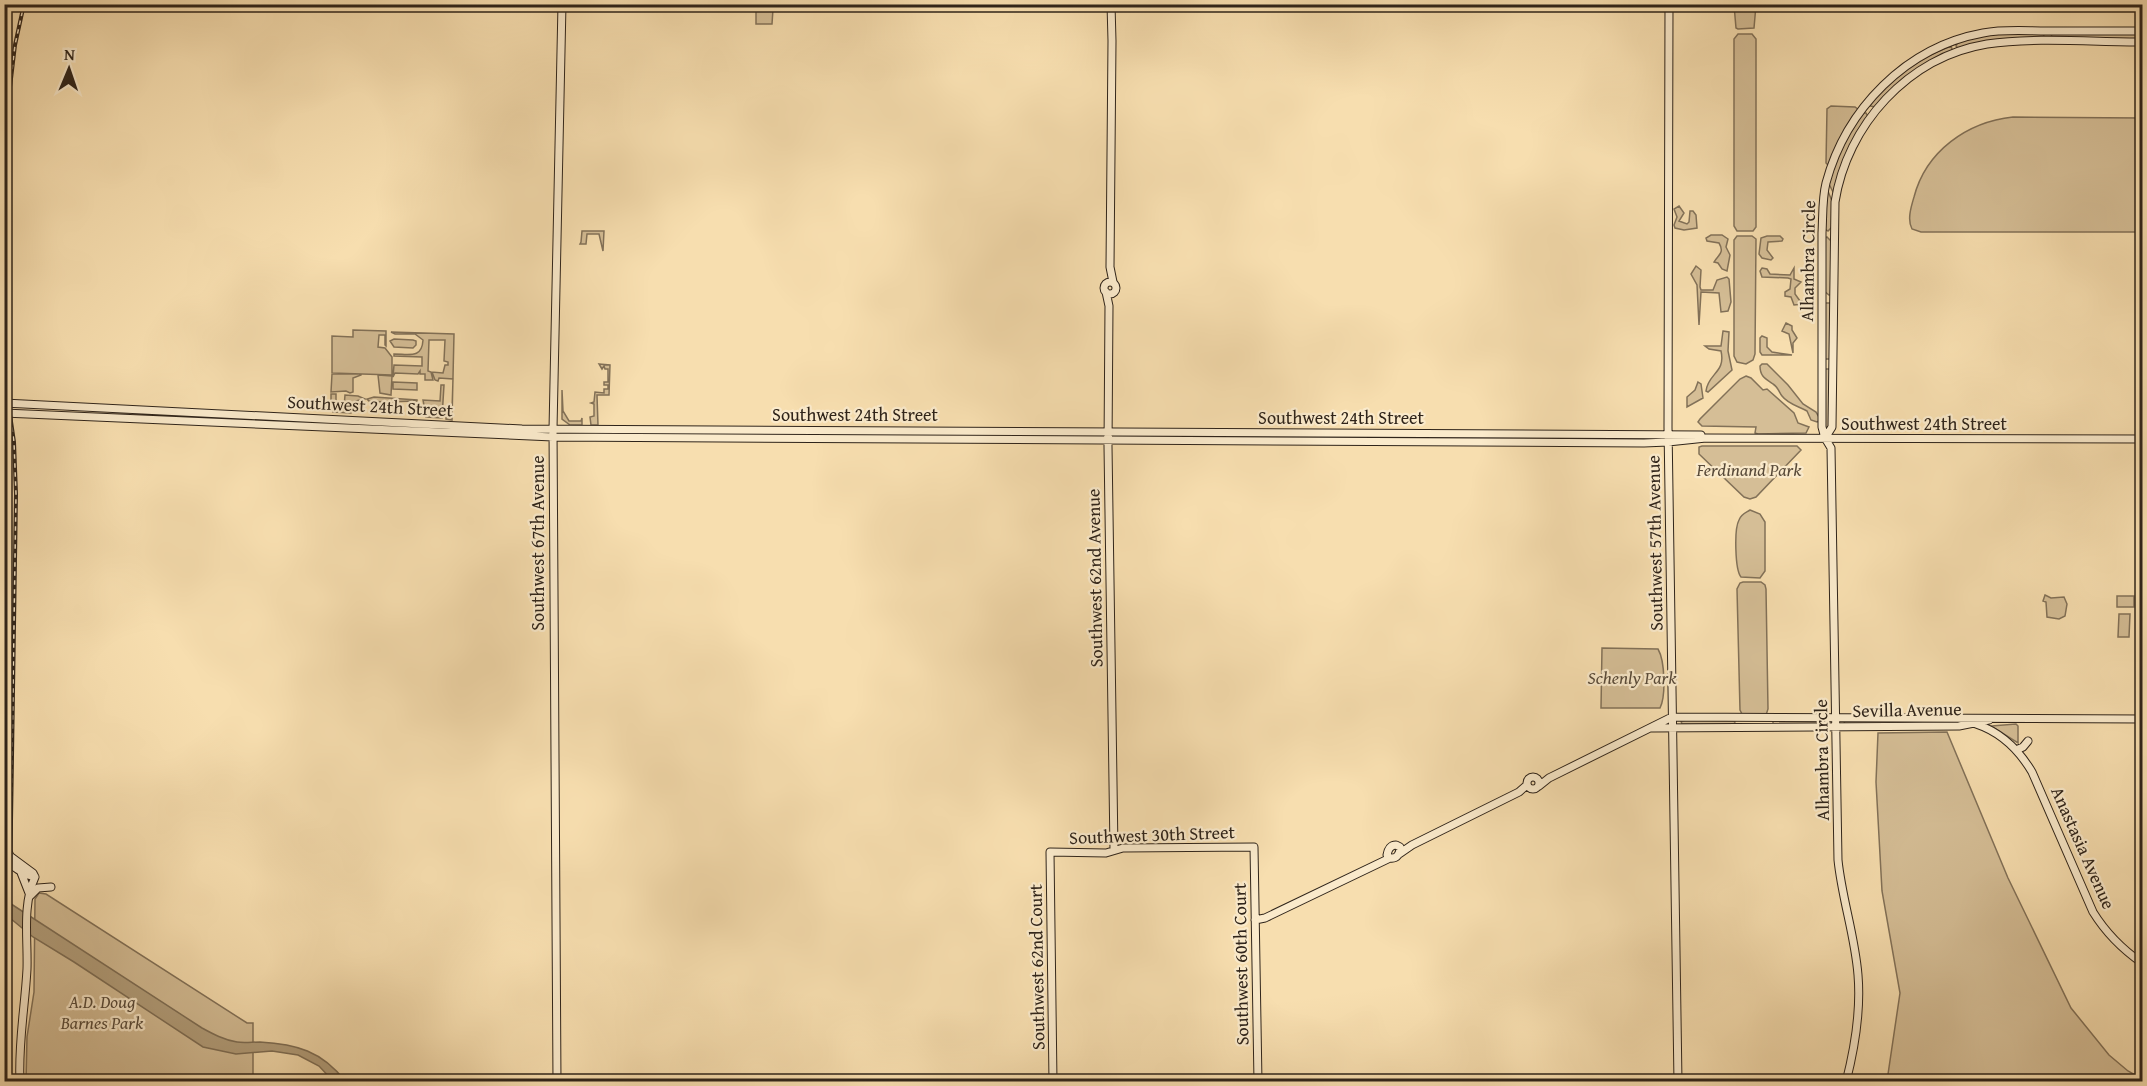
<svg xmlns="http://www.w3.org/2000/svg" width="2147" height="1086" viewBox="0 0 2147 1086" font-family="'Gentium Book Plus',serif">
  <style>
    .green { fill: #d5be96; stroke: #827158; stroke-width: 1.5 }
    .water { fill: #b39f7c; stroke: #7e6e55; stroke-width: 1.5 }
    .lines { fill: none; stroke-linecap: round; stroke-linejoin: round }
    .secondary-casing { stroke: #2f241a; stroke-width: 9 }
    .secondary { stroke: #faeacb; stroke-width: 7 }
    .rail-casing { stroke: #2f241a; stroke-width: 4 }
    .rail { stroke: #faeacb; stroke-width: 1.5; stroke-dasharray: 4.5; stroke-linecap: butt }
    .labels { text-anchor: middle; stroke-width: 4.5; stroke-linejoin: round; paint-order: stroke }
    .street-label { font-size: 18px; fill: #2f241a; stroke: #faeacb }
    .park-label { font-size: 18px; font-style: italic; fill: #584a39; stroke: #faeacb }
  </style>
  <rect width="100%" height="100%" fill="#f7deaf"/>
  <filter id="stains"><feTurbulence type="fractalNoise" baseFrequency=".00333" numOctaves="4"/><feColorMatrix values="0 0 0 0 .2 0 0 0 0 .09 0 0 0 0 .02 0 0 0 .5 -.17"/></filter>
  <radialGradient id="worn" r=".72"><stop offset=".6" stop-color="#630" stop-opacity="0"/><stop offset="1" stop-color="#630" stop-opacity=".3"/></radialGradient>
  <!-- green -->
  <path class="green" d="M 1734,5 L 1756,5 L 1754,28 L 1738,29 L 1736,28 Z
    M 756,9 L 773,9 L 772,24 L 756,24 Z
    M 2142,33 L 2142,40 L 2051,37 L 2052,34 Z
    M 1738,34 L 1752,34 L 1756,39 L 1756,227 L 1753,231 L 1737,231 L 1734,226 L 1734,39 Z
    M 1991,34 L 2043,34 L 2044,36 L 2043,38 L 1959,50 L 1956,46 L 1958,42 Z
    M 1951,46 L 1953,52 L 1940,58 L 1875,107 L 1870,106 C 1880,81 1925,56 1951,46 Z
    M 1831,106 L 1855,107 L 1859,110 L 1828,165 L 1826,163 L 1827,109 Z
    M 1863,113 L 1866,113 L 1868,117 L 1834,194 L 1829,184 C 1836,158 1847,134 1863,113 Z
    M 2013,117 L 2142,118 L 2142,232 L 1921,232 L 1912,229 C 1907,220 1911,207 1914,197 C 1926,151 1967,122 2013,117 Z
    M 1827,189 L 1832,201 L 1832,227 L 1828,231 L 1825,229 Z
    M 1679,206 L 1684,213 L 1679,221 L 1687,224 L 1689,222 L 1690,211 L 1693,211 L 1696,215 L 1697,228 L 1684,230 L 1675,228 L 1674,225 L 1677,217 L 1674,209 Z
    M 582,231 L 604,231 L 603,251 L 599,234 L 587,234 L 586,244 L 580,244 L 581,242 Z
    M 1711,235 L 1722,235 L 1728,239 L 1726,247 L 1730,255 L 1727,271 L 1722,269 L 1718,263 L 1714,262 C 1718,255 1725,253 1719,243 L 1707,241 L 1706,238 Z
    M 1737,236 L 1752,236 L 1756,239 L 1755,354 L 1753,360 L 1746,364 L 1737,362 L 1734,356 L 1734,240 Z
    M 1767,236 L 1780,236 L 1783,239 L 1782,241 L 1768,242 L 1767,250 L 1773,258 L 1771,260 L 1762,258 L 1759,254 L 1761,238 Z
    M 1827,237 L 1832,242 L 1831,295 L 1829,295 L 1824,291 L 1825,238 Z
    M 1696,266 L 1701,270 L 1700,287 L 1701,290 L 1713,290 L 1717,280 L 1727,277 L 1729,279 L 1731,302 L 1728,311 L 1721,312 L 1719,293 L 1701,292 L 1699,325 L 1697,285 L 1691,274 Z
    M 1762,268 L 1767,269 L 1770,274 L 1790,275 L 1794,268 L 1794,279 L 1801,282 L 1795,288 L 1795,294 L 1800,301 L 1803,301 L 1803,304 L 1794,305 L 1791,297 L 1785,296 L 1785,292 L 1790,289 L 1791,279 L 1788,278 L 1762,277 L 1760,271 Z
    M 1824,303 L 1832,303 L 1831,359 L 1824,359 Z
    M 1786,323 L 1792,326 L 1792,330 L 1797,338 L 1793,343 L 1793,353 L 1789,334 L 1782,331 Z
    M 353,330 L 386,331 L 386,346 L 385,345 L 385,335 L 379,335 L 378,347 L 385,348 L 392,357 L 392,375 L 332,373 L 332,336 L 353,337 Z
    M 1723,331 L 1729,332 L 1728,351 L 1732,370 L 1708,392 L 1706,391 C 1708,373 1726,373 1721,351 L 1709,349 L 1705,346 L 1721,346 Z
    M 391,332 L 454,334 L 452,420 L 446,419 L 446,411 L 452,410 L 453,379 L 439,378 L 438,381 L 435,380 L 432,372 L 443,373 L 445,365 L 448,365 L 448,362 L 444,361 L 445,340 L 429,340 L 428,371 L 431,372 L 433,380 L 425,380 L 425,374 L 420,374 L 420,371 L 418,374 L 395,373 L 393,377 L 394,365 L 422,366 L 422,357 L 394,356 L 394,354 C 409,354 422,359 423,340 L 415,334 L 395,334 Z
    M 1762,336 L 1767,338 L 1767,347 L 1772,352 L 1792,355 L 1762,355 L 1760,352 L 1760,338 Z
    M 394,339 L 413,340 L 416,341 L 416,345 L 413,348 L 394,347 L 390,341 Z
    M 599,364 L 610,365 L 609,395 L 597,395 L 598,425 L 591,425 L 590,417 L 594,416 L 594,404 L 591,403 L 594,402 L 595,392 L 604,393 L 604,389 L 608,389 L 608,385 L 604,385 L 604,382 L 608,382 L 608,369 L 605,369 L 604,366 L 602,369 Z
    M 1762,364 L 1767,364 L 1788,385 L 1803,404 L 1816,412 L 1819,417 L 1819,421 L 1817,422 L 1811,420 L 1807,411 C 1798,406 1788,404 1782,396 C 1779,392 1778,387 1773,384 C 1766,379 1760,377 1760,366 Z
    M 1825,369 L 1831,369 L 1830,429 L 1825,427 Z
    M 332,374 L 361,374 L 361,375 L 353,378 L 353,392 L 350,393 L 346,391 L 331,392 Z
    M 378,375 L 392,376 L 391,395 L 380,393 Z
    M 1746,376 L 1751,378 L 1763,390 L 1767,389 L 1794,413 L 1798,423 L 1809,427 L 1806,433 L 1758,434 L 1755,433 L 1756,427 L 1702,426 L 1698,422 L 1700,419 L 1740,379 Z
    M 393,382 L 417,383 L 417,390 L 393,389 Z
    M 1698,382 L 1701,384 L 1703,398 L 1687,407 L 1687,397 L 1695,390 Z
    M 441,385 L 444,385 L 442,418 L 426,417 L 423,400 L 440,401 Z
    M 562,390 L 563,411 L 569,421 L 581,421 L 582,418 L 582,425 L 570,425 L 562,419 Z
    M 331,394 L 336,394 L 336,407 L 344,407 L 345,395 L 358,396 L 365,399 L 356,401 L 351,413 L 333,412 L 331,409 Z
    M 374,397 L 417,400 L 417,401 L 384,402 L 383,405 L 382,402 L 369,401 L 367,399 Z
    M 1702,446 L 1797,446 L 1801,450 L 1756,497 L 1750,499 L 1744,497 L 1699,454 L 1699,447 Z
    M 1750,510 L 1760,514 L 1765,522 L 1765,571 L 1760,578 L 1741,577 C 1735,570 1734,529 1739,520 C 1741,514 1745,513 1750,510 Z
    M 1743,582 L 1761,582 L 1765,585 L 1766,589 L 1768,709 L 1766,715 L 1742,714 L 1740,710 L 1737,589 L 1740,583 Z
    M 2045,595 L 2051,598 L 2064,597 L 2067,604 L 2065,616 L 2059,619 L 2047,617 L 2046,602 L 2043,601 Z
    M 2117,596 L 2134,596 L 2134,607 L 2117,607 Z
    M 2119,614 L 2130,614 L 2129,637 L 2118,637 Z
    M 1602,648 L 1658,649 C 1665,661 1666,696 1660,708 L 1601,708 Z
    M 1829,719 L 1829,725 L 1774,724 L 1773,723 L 1773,720 Z
    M 1687,720 L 1734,721 L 1735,722 L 1734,724 L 1682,724 L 1681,721 Z
    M 1844,721 L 1920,721 L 1917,723 L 1845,725 Z
    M 2016,724 L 2018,726 L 2018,743 L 1991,726 Z
    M 1947,732 L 2008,878 L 2071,1008 L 2109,1055 L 2128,1071 L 2142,1079 L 2142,1081 L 1887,1081 L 1900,993 L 1882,891 L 1876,782 L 1878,733 Z
    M 39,893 L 46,894 L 247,1023 L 253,1023 L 253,1081 L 26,1082 L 27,1037 L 34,992 L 35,899 Z"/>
  <!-- water -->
  <path class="water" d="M 5,900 L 202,1028 C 213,1034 224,1040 237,1042 C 244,1043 252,1042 260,1042 C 296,1044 322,1051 345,1081 L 333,1081 L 319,1066 L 298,1055 L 272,1051 L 236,1054 L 203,1047 L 74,962 L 33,937 L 5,914 Z"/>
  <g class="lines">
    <!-- secondary casing -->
    <g class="secondary-casing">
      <path id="secondary" d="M 1111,4 L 1112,41 L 1110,267 L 1113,282
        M 1669,4 L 1668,427 L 1678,1082
        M1104 288a6 6 0 1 1 12 0a6 6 0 1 1-12 0Z
        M 1106,292 L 1109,306 L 1108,446 L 1114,850
        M 4,403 L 522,429 L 1701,435
        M 4,413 L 553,437 L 1644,443 L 1668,442 L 1706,438 L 2142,439
        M 1825,438 L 1832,427 L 1835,202 C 1847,125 1908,57 1987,44 C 2034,37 2094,42 2142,42
        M 4,442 L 7,490 L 4,722
        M 1976,724 C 2000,732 2019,750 2032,772 L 2093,912 C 2106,933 2122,949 2142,963
        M 1652,728 L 1959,726 L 1989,720
        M 2016,750 L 2023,747 L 2028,741
        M1527 783a6 6 0 1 1 12 0a6 6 0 1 1-12 0Z
        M 1539,786 L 1549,778 L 1672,717 L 2142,719
        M 4,843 L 10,856 L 33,873 L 35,877
        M 1396,845 L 1400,847 C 1400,854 1397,859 1390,858 L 1387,855 C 1388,849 1391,845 1396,845 Z
        M 1399,854 L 1412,845 L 1519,792 L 1527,785
        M 4,857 C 11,866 24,875 35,877
        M 20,870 L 29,893
        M 30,896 L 38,888 L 51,887
        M 1255,920 L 1265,918 L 1390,858
        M 20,1082 C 18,1043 25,1007 27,969 C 28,939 22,905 35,877
        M 557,1082 L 553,429 L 562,4
        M 1053,1082 L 1050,852 L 1106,853 L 1123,848 L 1254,847 L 1258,1082
        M 1846,1082 C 1855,1047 1861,1011 1858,975 C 1855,936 1842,899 1838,860 L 1831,448 L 1825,438 L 1822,427 L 1822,233 C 1823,217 1822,199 1826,183 C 1846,109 1906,47 1983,33 C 2004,29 2025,31 2047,31 C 2079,31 2111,31 2142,31"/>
    </g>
    <!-- secondary -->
    <use href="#secondary" class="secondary"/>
    <!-- rail casing -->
    <g class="rail-casing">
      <path id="rail" d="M 4,294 L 10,87 L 15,45 L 24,4
        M 4,374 L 14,442 L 16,494 L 7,1082"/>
    </g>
    <!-- rail -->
    <use href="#rail" class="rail"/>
  </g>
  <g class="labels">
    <!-- street labels -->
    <g class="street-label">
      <text transform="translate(1808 261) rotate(-89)" y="6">Alhambra Circle</text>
      <text transform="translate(370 406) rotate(3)" y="6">Southwest 24th Street</text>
      <text x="855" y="421">Southwest 24th Street</text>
      <text x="1341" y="424">Southwest 24th Street</text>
      <text x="1924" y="430">Southwest 24th Street</text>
      <text transform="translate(538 543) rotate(-90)" y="6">Southwest 67th Avenue</text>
      <text transform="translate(1655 543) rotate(-91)" y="6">Southwest 57th Avenue</text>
      <text transform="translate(1095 578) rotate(-91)" y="6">Southwest 62nd Avenue</text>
      <text transform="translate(1907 710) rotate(-1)" y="6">Sevilla Avenue</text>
      <text transform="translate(1822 760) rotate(-91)" y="6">Alhambra Circle</text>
      <text transform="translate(1152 835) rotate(-2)" y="6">Southwest 30th Street</text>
      <text transform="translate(2083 848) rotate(66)" y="6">Anastasia Avenue</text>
      <text transform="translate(1241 964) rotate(-91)" y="6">Southwest 60th Court</text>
      <text transform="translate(1037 967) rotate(-91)" y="6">Southwest 62nd Court</text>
    </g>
    <!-- park labels -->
    <g class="park-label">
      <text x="1749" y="476">Ferdinand Park</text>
      <text x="1632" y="684">Schenly Park</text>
      <text x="102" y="1008">A.D. Doug<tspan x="102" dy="21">Barnes Park</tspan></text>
    </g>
  </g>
  <!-- margin -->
  <rect width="2147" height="1086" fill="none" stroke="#f7deaf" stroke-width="24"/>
  <rect x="6" y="6" width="2135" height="1074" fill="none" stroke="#2f241a" stroke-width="3"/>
  <rect x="12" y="12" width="2123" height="1062" fill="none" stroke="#2f241a" stroke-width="1.5"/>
  <!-- north arrow -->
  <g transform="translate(69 69) rotate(2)" stroke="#faeacb" stroke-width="4.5" paint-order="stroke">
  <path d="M0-4.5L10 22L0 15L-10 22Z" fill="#2f241a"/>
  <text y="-9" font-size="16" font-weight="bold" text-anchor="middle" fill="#2f241a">N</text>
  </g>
  <rect width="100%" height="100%" filter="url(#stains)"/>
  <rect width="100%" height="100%" fill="url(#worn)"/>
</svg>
